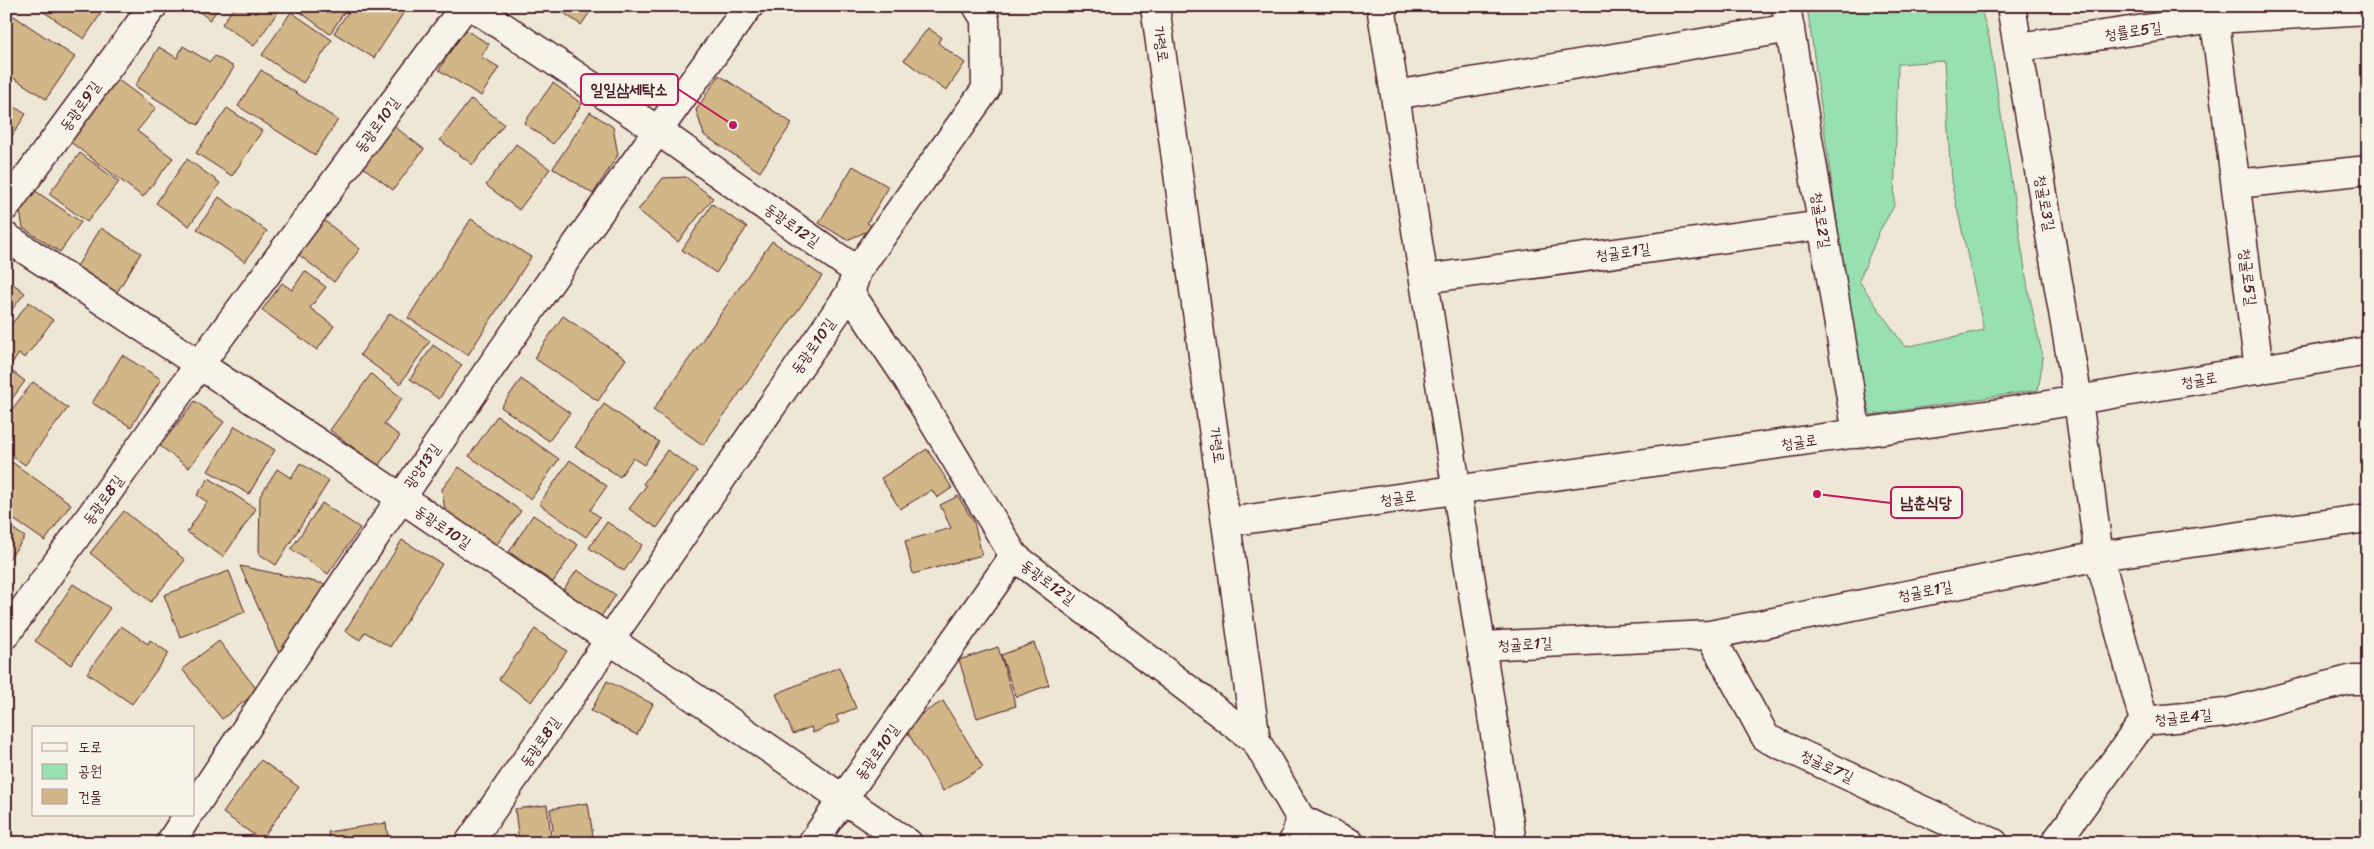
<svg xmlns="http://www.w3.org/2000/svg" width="2374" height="849" viewBox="0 0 2374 849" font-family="Sriracha,'Poor Story',sans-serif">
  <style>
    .green { fill: #98e0af; stroke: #71806d; fill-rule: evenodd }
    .building { fill: #d1b687; stroke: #4a1f2b }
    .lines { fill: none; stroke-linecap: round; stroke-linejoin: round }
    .minor-casing { stroke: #4a1f2b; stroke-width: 31 }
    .tertiary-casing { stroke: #4a1f2b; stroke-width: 31 }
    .secondary-casing { stroke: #4a1f2b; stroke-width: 31 }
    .minor { stroke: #f7f3e8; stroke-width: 28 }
    .tertiary { stroke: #f7f3e8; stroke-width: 28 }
    .secondary { stroke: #f7f3e8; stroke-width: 28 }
    .labels { text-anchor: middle; stroke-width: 4; stroke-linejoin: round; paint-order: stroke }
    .street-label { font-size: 15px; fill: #4a1f2b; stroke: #f7f3e8 }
    .leader { fill: none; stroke: #c2185b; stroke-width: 2 }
    .callout-dot { fill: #c2185b; stroke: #f7f3e8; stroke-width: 2 }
    .callout { fill: #f7f3e8; stroke: #c2185b; stroke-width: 2 }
    .callout-label { font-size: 16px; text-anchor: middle; font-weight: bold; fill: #4a1f2b }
  </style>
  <rect width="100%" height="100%" fill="#efe7d5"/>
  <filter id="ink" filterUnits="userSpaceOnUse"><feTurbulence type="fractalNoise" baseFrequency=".02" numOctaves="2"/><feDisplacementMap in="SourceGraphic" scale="10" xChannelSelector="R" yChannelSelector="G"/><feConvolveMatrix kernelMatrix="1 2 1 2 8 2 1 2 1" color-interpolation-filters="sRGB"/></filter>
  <g filter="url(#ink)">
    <!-- green -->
    <path class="green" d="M 1807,6 L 1980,6 L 1989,37 L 2028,289 L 2043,359 L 2038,390 L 1871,415 L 1858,372 ZM 1944,61 L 1951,181 L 1984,330 L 1905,347 L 1859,281 L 1879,232 L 1894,206 L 1898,64 Z"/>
    <!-- building -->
    <path class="building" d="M 35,6 L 106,6 L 84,39 Z
      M 192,6 L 220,6 L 210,20 Z
      M 235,6 L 282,6 L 254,46 L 222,24 Z
      M 292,6 L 348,6 L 330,34 Z
      M 352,6 L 408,6 L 374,58 L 334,33 Z
      M 554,6 L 594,6 L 581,25 Z
      M 8,12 L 75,57 L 46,99 L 6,73 Z
      M 291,12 L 332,40 L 303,83 L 262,55 Z
      M 928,28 L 941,37 L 938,43 L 965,63 L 946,91 L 904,60 Z
      M 464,29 L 489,44 L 481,57 L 499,67 L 481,96 L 439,70 Z
      M 183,46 L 210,62 L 215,56 L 234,67 L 198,125 L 135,86 L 159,47 L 177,58 Z
      M 261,70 L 338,120 L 315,155 L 238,106 Z
      M 719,75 L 792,123 L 760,172 L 704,135 L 696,110 Z
      M 113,76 L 156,108 L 137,131 L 173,158 L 143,197 L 65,138 Z
      M 553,83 L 582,104 L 553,144 L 524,123 Z
      M 471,99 L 504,124 L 473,165 L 440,140 Z
      M 6,102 L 26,114 L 6,145 Z
      M 227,108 L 262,131 L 232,176 L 196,153 Z
      M 590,112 L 613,127 L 618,155 L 593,194 L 553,168 Z
      M 391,124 L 424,149 L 393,190 L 360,165 Z
      M 516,144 L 550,169 L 519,210 L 486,185 Z
      M 80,153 L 119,182 L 87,222 L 49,194 Z
      M 187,159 L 220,183 L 189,226 L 156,203 Z
      M 853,166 L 889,187 L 867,223 L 875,228 L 847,240 L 819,223 Z
      M 686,177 L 713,198 L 678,242 L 638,210 L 663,178 Z
      M 31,188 L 81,222 L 60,252 L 23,228 L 19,206 Z
      M 219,197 L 267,231 L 245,262 L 197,229 Z
      M 712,204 L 747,227 L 716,273 L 682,250 Z
      M 320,217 L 360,249 L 334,282 L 294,251 Z
      M 471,219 L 531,257 L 468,355 L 408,318 Z
      M 101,228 L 141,253 L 114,297 L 74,271 Z
      M 772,241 L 822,276 L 703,445 L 653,410 Z
      M 305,271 L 326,287 L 310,308 L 334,326 L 317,350 L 262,310 L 282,283 L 292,290 Z
      M 6,278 L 25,293 L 6,317 Z
      M 29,302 L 53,320 L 25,358 L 19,354 L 10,366 L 6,363 L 6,331 Z
      M 390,313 L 430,341 L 400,384 L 360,355 Z
      M 563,316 L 626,359 L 598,401 L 534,358 Z
      M 433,345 L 462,365 L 439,399 L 410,379 Z
      M 122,355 L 161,379 L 131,427 L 92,403 Z
      M 6,367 L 25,381 L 6,407 Z
      M 371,374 L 402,398 L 384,424 L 400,436 L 378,466 L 330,430 Z
      M 521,379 L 570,413 L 549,441 L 501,407 Z
      M 33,382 L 68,408 L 25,465 L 6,451 L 6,417 Z
      M 195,401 L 224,422 L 189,468 L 160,446 Z
      M 604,404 L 659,442 L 644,465 L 633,458 L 620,477 L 575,447 Z
      M 497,416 L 559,459 L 531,499 L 469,456 Z
      M 235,426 L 275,450 L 249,494 L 208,471 Z
      M 927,449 L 952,488 L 937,498 L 932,490 L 900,509 L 881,478 Z
      M 667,450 L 697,471 L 657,528 L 629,509 L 646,486 L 643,484 Z
      M 6,458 L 71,504 L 45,541 L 6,514 Z
      M 570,460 L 607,486 L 590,510 L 600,517 L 586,537 L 539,504 Z
      M 300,463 L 329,481 L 276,565 L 259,554 L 260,496 L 277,469 L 291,478 Z
      M 459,467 L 521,511 L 495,547 L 445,512 L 442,489 Z
      M 209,478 L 256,509 L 223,557 L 187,532 L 207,502 L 197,495 Z
      M 958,496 L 974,522 L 982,555 L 913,574 L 905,541 L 951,528 L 940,505 Z
      M 322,503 L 360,528 L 328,574 L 291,549 Z
      M 124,511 L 185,560 L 151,602 L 90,553 Z
      M 533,515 L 578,545 L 553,582 L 509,552 Z
      M 607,522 L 642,545 L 624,571 L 589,548 Z
      M 6,524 L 25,537 L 6,563 Z
      M 402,540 L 442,564 L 390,647 L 365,632 L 360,640 L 345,631 Z
      M 240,566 L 325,584 L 279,654 Z
      M 577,570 L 616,595 L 600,618 L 562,592 Z
      M 229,571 L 245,612 L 180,637 L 164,595 Z
      M 73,584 L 110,608 L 71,665 L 35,641 Z
      M 121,626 L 148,644 L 150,640 L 169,653 L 132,704 L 87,673 Z
      M 535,629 L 567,651 L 531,702 L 499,679 Z
      M 219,641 L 258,691 L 222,719 L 182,669 Z
      M 1034,643 L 1049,685 L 1016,697 L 1001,655 Z
      M 998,647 L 1016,706 L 977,718 L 959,660 Z
      M 839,667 L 856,708 L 836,716 L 839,722 L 813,733 L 811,727 L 793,734 L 776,694 Z
      M 607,681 L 653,704 L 637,735 L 591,711 Z
      M 943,701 L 983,767 L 943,791 L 903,725 Z
      M 261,760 L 299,787 L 261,840 L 223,813 Z
      M 588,803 L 594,843 L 555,843 L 550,809 Z
      M 547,805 L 552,843 L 519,843 L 515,809 Z
      M 386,823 L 389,843 L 330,843 L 328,832 Z"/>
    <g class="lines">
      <!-- minor casing -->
      <g class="minor-casing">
        <path id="minor" d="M 472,6 L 657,130 L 857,271
          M 1381,6 L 1512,843
          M 1786,6 L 1857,434
          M 2213,6 L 2259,370
          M 2019,47 L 2215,19 L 2368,10
          M 1395,95 L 1790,28
          M 2236,184 L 2368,170
          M 6,206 L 153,6
          M 6,237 L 400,497 L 908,843
          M 1424,279 L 1822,225
          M 850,293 L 907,378 L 1014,556 L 1256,741
          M 2078,400 L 2099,556 L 2144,721
          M 6,634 L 199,365 L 465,6
          M 1710,635 L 1766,738 L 1994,843
          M 1481,646 L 1710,635 L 2099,556 L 2368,518
          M 194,807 C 374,536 555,267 749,6
          M 170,843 L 188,815
          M 469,843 L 850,293 L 857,271 L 986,89 L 985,19 L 977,6
          M 812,843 L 1014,556
          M 2055,843 L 2144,721 L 2226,713 L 2349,680 L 2368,680"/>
      </g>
      <!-- tertiary casing -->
      <g class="tertiary-casing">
        <path id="tertiary" d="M 2011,6 L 2078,400
          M 1228,522 L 2000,413 L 2368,351
          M 1293,843 L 1301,819"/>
      </g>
      <!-- secondary casing -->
      <g class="secondary-casing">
        <path id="secondary" d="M 1155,6 L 1256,741 L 1301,819 L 1350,843"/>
      </g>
      <!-- minor -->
      <use href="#minor" class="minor"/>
      <!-- tertiary -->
      <use href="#tertiary" class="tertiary"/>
      <!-- secondary -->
      <use href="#secondary" class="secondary"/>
    </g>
  </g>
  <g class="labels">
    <!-- street labels -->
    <g class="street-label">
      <text transform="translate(2133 31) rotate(-8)" y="5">청률로5길</text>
      <text transform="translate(1161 44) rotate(81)" y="5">가령로</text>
      <text transform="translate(80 106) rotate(-54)" y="5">동광로9길</text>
      <text transform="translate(377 125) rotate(-54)" y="5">동광로10길</text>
      <text transform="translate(2045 203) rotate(80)" y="5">청귤로3길</text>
      <text transform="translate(1821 220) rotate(81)" y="5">청귤로2길</text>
      <text transform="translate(792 225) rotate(35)" y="5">동광로12길</text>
      <text transform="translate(1623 252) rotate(-8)" y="5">청귤로1길</text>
      <text transform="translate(2248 277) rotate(83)" y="5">청귤로5길</text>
      <text transform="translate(813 346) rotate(-55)" y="5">동광로10길</text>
      <text transform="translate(2199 380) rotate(-10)" y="5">청귤로</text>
      <text transform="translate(1799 442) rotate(-8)" y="5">청귤로</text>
      <text transform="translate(1217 445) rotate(82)" y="5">가령로</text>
      <text transform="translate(422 466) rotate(-55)" y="5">광양13길</text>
      <text transform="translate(1398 498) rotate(-8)" y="5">청귤로</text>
      <text transform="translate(103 500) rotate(-54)" y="5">동광로8길</text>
      <text transform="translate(443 527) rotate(34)" y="5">동광로10길</text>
      <text transform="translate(1048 582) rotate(37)" y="5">동광로12길</text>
      <text transform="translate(1925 591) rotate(-11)" y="5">청귤로1길</text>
      <text transform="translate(1525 644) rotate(-3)" y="5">청귤로1길</text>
      <text transform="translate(2183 717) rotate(-6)" y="5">청귤로4길</text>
      <text transform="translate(540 742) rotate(-55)" y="5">동광로8길</text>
      <text transform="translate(877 752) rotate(-55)" y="5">동광로10길</text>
      <text transform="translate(1827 766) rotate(25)" y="5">청귤로7길</text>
    </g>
  </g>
  <!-- callouts -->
  <path class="leader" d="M733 125L678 89M1817 494L1891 503"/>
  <g class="callout-dot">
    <circle cx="733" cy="125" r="5"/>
    <circle cx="1817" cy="494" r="5"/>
  </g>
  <g class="callout">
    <rect x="581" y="74" width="97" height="31" rx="5"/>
    <rect x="1891" y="487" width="71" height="31" rx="5"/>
  </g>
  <g class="callout-label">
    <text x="629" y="95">일일삼세탁소</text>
    <text x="1926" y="508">남춘식당</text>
  </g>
  <!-- margin -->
  <rect width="2374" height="849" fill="none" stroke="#f7f3e8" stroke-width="25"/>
  <rect x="12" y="12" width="2349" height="824" fill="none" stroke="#4a1f2b" stroke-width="2" filter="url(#ink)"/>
  <!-- legend -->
  <rect x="32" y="726" width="162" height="90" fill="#f7f3e8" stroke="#b29e9c"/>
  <rect x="42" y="743" width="25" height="8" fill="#f7f3e8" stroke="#b29e9c"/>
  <text x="78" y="752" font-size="15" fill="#4a1f2b">도로</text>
  <rect x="42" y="764" width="25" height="15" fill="#98e0af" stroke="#b29e9c"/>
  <text x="78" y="776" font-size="15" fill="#4a1f2b">공원</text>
  <rect x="42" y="789" width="25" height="15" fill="#d1b687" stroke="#b29e9c"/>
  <text x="78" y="802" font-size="15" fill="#4a1f2b">건물</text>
</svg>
